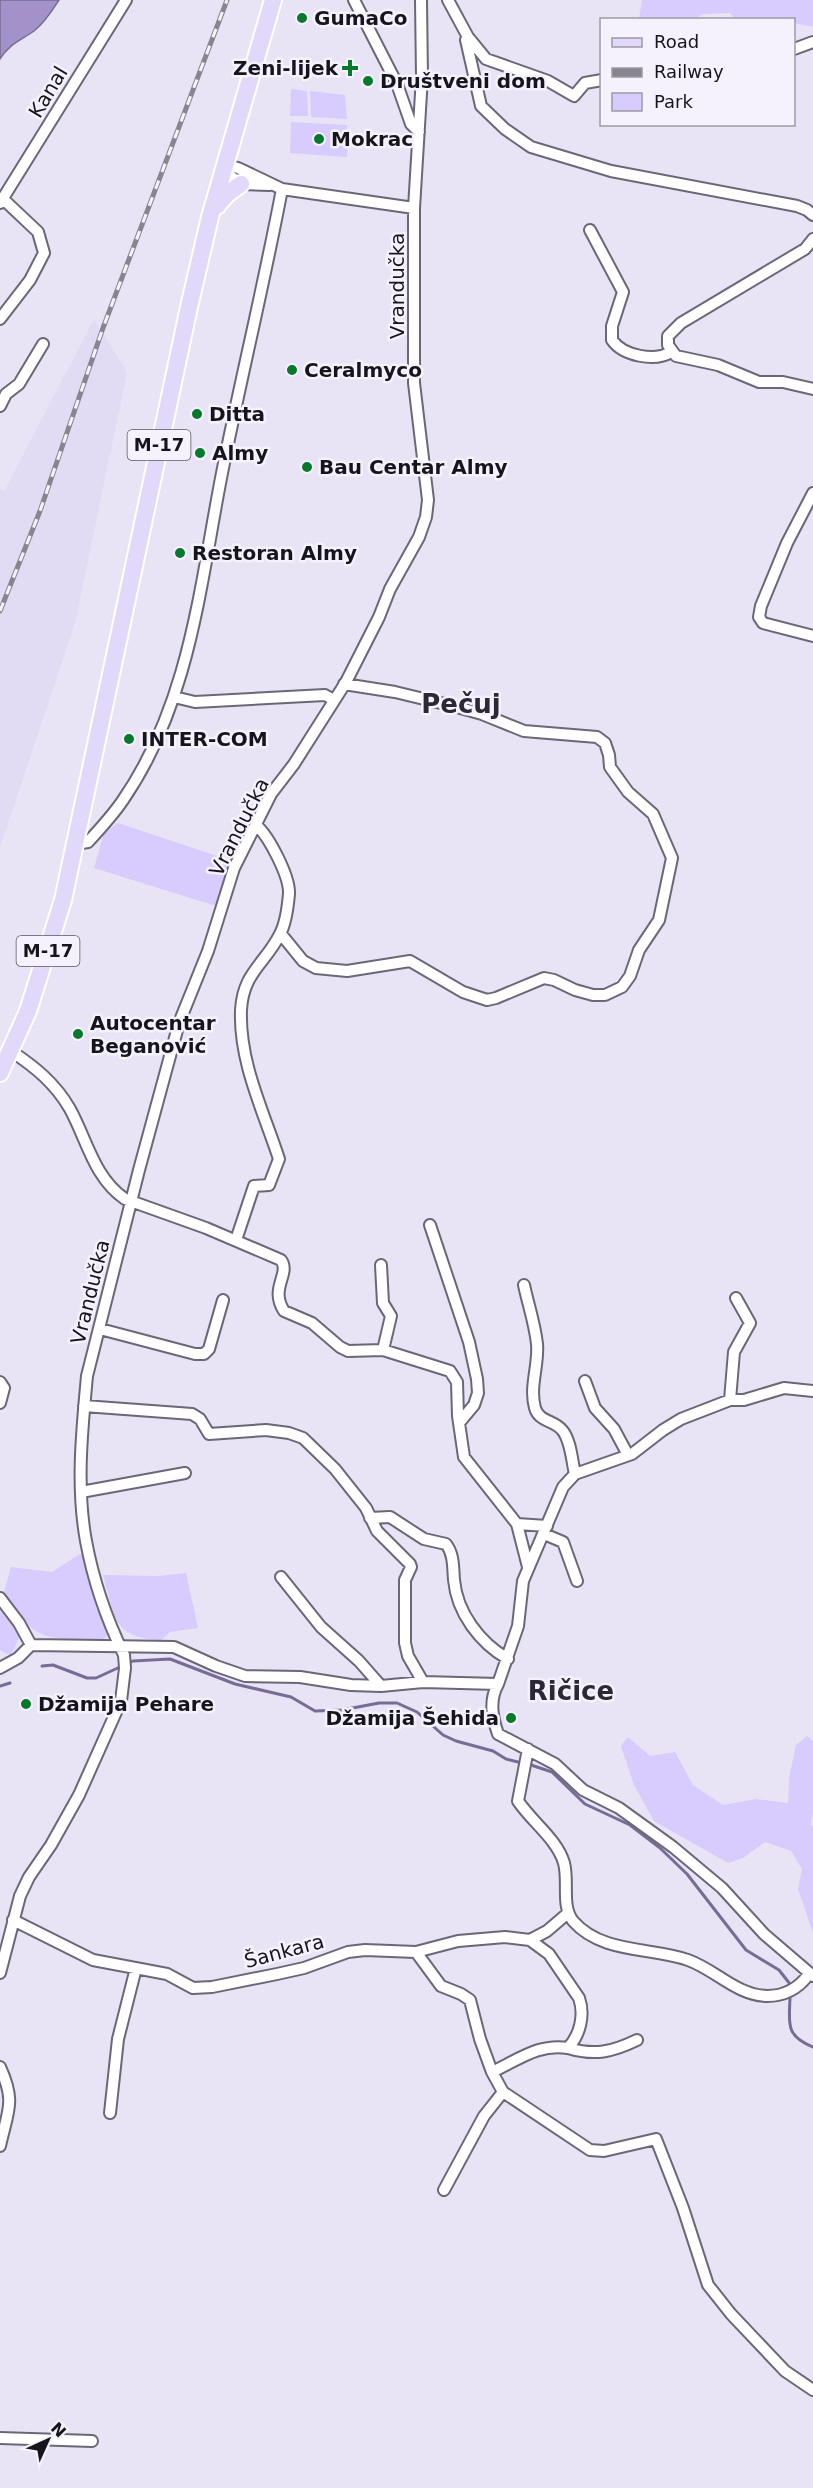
<svg xmlns="http://www.w3.org/2000/svg" width="813" height="2488" viewBox="0 0 813 2488" font-family="'DejaVu Sans',sans-serif">
  <style>
    .built { fill: #e1dbf4 }
    .green { fill: #d8cbfd }
    .water { fill: #a292c9; stroke: #786c95; stroke-width: 1.5 }
    .lines { fill: none; stroke-linecap: round; stroke-linejoin: round }
    .stream { stroke: #786c95; stroke-width: 3 }
    .street-casing { stroke: #6b6776; stroke-width: 14 }
    .primary-casing { stroke: #fff; stroke-width: 20 }
    .street { stroke: #fff; stroke-width: 10 }
    .primary { stroke: #e2d9fa; stroke-width: 16 }
    .rail-casing { stroke: #888591; stroke-width: 5 }
    .rail { stroke: #f5f2fd; stroke-width: 3; stroke-dasharray: 9; stroke-linecap: butt }
    .poi-dot { fill: #08782d; stroke: #f5f2fd; stroke-width: 2 }
    .labels { text-anchor: middle; stroke-width: 5; stroke-linejoin: round; paint-order: stroke }
    .shield { fill: #f5f2fd; stroke: #59575f; stroke-width: 1.5 }
    .shield-label { font-size: 18px; font-weight: bold; fill: #16151b }
    .poi-label { font-size: 20px; font-weight: bold; fill: #16151b; stroke: #f5f2fd; text-anchor: start }
    .street-label { font-size: 20px; fill: #16151b; stroke: #f5f2fd }
    .district-label { font-size: 26px; font-weight: bold; fill: #2c2836; stroke: #f5f2fd }
  </style>
  <rect width="100%" height="100%" fill="#e8e4f5"/>
  <!-- built -->
  <path class="built" d="M 94,319 L 127,372 L 75,623 L 0,847 L 0,489 L 5,490 Z"/>
  <!-- green -->
  <path class="green" d="M 642,0 L 813,0 L 813,27 L 794,23 L 794,20 L 735,19 L 730,13 L 703,14 L 695,19 L 639,19 Z
    M 291,89 L 307,91 L 308,116 L 290,116 Z
    M 310,91 L 345,95 L 347,119 L 311,117 Z
    M 291,122 L 347,125 L 347,157 L 290,153 Z
    M 118,823 L 229,860 L 216,906 L 94,868 L 104,833 Z
    M 80,1554 L 83,1555 L 109,1632 L 103,1641 C 51,1639 31,1643 4,1592 L 11,1567 L 52,1572 Z
    M 186,1573 L 198,1628 L 170,1632 L 161,1640 C 112,1638 115,1616 103,1575 L 158,1576 Z
    M 0,1610 L 20,1635 L 11,1656 L 0,1650 Z
    M 807,1736 L 813,1741 L 813,1813 L 811,1825 L 813,1826 L 813,1933 L 798,1889 L 802,1869 L 791,1851 L 765,1842 L 743,1858 L 728,1863 L 654,1821 L 634,1785 L 621,1746 L 628,1737 L 650,1756 L 675,1752 L 693,1785 L 723,1805 L 756,1799 L 788,1803 L 789,1778 L 796,1745 Z"/>
  <!-- water -->
  <path class="water" d="M 0,0 L 59,0 C 52,11 44,23 34,31 C 21,40 8,45 0,59 Z"/>
  <g class="lines">
    <!-- stream -->
    <path class="stream" d="M 42,1666 L 53,1665 L 87,1678 L 96,1678 L 133,1661 L 170,1659 L 235,1684 L 291,1697 L 315,1711 L 342,1710 L 379,1703 L 397,1703 L 417,1712 L 443,1735 L 456,1741 L 493,1751 L 506,1759 L 522,1763
      M 0,1686 L 10,1683
      M 528,1764 L 552,1772 L 585,1804 L 630,1825 L 660,1848 L 687,1874 L 746,1950 L 779,1970 L 790,1984 L 790,1989
      M 790,1995 C 790,2021 783,2035 813,2047"/>
    <!-- street casing -->
    <g class="street-casing">
      <path id="street" d="M 354,0 L 397,84 L 411,124 L 419,132
        M 448,0 L 468,37 L 486,59 L 548,81 L 574,96 L 585,83 L 602,80
        M 468,37 L 466,40 L 481,106 L 505,129 L 531,147 L 611,171 L 797,206 L 807,210 L 813,215
        M 794,49 L 813,42
        M 226,165 L 238,168 L 282,189 L 414,208
        M 224,171 L 241,184 L 270,185
        M 0,203 L 126,0
        M 590,230 L 623,292 L 612,326 L 612,340 C 623,356 655,362 671,352
        M 813,239 L 805,249 L 681,323 L 668,336 L 668,345 L 676,356 L 718,365 L 759,382 L 783,382 L 813,389
        M 0,319 L 30,280 L 44,253 L 38,232 L 3,199
        M 0,406 L 6,394 L 19,384 L 43,344
        M 813,493 L 787,543 L 761,606 L 759,617 L 763,623 L 813,636
        M 174,697 L 195,702 L 325,695 L 334,700
        M 75,844 L 88,842 C 100,829 113,815 123,800 C 190,703 200,585 222,473 C 241,378 264,284 282,189
        M 281,934 L 303,961 L 316,968 L 347,971 L 410,961 L 463,992 L 487,1000 L 496,998 L 544,978 L 554,980 L 575,990 L 593,995 L 605,995 L 622,987 L 630,976 L 639,950 L 659,920 L 672,858 L 653,814 L 628,792 L 610,767 L 609,755 L 605,743 L 597,737 L 524,731 L 482,714 L 453,706 L 395,692 L 344,684
        M 11,1051 C 35,1067 55,1083 70,1109 C 87,1140 94,1178 125,1199 L 206,1228 L 281,1260 C 291,1274 269,1288 284,1311 L 312,1323 L 340,1347 L 348,1351 L 383,1350 L 450,1371 L 457,1382 L 458,1416 L 464,1457 L 517,1524 L 528,1567
        M 430,1225 L 469,1342 L 477,1379 L 478,1393 L 474,1405 L 459,1423
        M 236,1240 L 254,1186 L 269,1185 L 279,1159 C 263,1110 239,1062 241,1010 C 243,972 266,963 280,934 C 285,925 288,905 289,894 C 290,877 269,836 256,825
        M 381,1265 L 383,1303 L 391,1316 L 383,1350
        M 524,1285 C 528,1304 535,1324 537,1344 C 539,1365 529,1387 535,1408 C 539,1422 554,1420 562,1430 C 571,1440 572,1462 575,1474
        M 100,1329 L 195,1354 L 204,1354 L 209,1349 L 223,1300
        M 585,1381 L 595,1408 L 614,1429 L 628,1455
        M 0,1382 L 4,1388 L 0,1403
        M 730,1400 L 734,1352 L 750,1323 L 736,1298
        M 84,1406 L 192,1414 L 200,1419 L 209,1434 L 266,1430 L 289,1433 L 303,1438 L 335,1469 L 366,1508 L 377,1531 L 410,1564 L 411,1567 L 405,1580 L 405,1643 L 408,1656 L 423,1682
        M 81,1492 L 185,1473
        M 370,1518 L 390,1517 L 424,1539 L 446,1544 C 454,1554 453,1568 454,1580 C 457,1613 480,1643 508,1659
        M 517,1524 L 547,1526
        M 544,1534 L 563,1542 L 577,1581
        M 281,1577 L 321,1627 L 359,1661 L 381,1686
        M 0,1598 L 19,1623 L 31,1645
        M 31,1645 L 174,1647 L 216,1666 L 245,1676 L 300,1677 L 351,1685 L 381,1686 L 423,1682 L 498,1684 L 518,1626 L 523,1581 L 563,1487 L 575,1474 L 632,1454 L 663,1430 L 681,1419 L 730,1400 L 744,1400 L 784,1388 L 813,1391
        M 0,1668 L 18,1658 L 31,1645
        M 498,1684 C 489,1700 492,1717 498,1734 L 555,1764 L 583,1790 L 619,1808 L 673,1847 L 722,1888 L 764,1934 L 813,1976
        M 528,1749 L 518,1801 C 532,1822 557,1839 564,1863 C 569,1882 561,1906 573,1921 C 602,1954 651,1947 688,1960 C 716,1970 736,1995 767,1996 C 785,1996 799,1988 809,1974
        M 13,1920 L 93,1960 L 167,1974 L 193,1988 L 212,1987 L 277,1974 L 304,1968 L 348,1952 L 365,1950 L 416,1952 L 458,1941 L 505,1937 L 530,1940 L 547,1931 L 568,1913
        M 416,1952 L 441,1986 L 461,1994 L 470,2000 L 480,2039 L 492,2072 L 503,2092 L 590,2150 L 604,2151 L 656,2139 L 683,2208 L 708,2285 L 731,2314 L 785,2371 L 813,2390
        M 0,1973 L 20,1896 L 29,1877 L 51,1845 L 79,1795 L 121,1701 L 125,1668 L 124,1655 C 107,1620 93,1579 86,1541 C 76,1487 82,1430 87,1376 L 139,1170 L 179,1023 L 208,951 L 234,868 L 271,794 L 294,764 L 346,682 L 379,617 L 390,589 L 419,537 L 426,517 L 428,500 L 414,383 L 414,208 L 422,77 L 421,0
        M 568,2048 C 595,2056 612,2052 637,2040
        M 0,2067 C 16,2102 8,2110 0,2146
        M 492,2072 C 518,2060 539,2043 568,2048 C 580,2035 585,2015 579,1998 L 549,1954 L 530,1940
        M 110,2113 L 118,2039 L 136,1968
        M 444,2190 L 484,2116 L 503,2092
        M 0,2438 L 92,2441"/>
    </g>
    <!-- primary casing -->
    <g class="primary-casing">
      <path id="primary" d="M 217,206 L 227,194 L 241,184
        M 0,1073 L 28,1011 L 63,900 L 189,307 L 210,217 L 273,0"/>
    </g>
    <!-- street -->
    <use href="#street" class="street"/>
    <!-- primary -->
    <use href="#primary" class="primary"/>
    <!-- rail casing -->
    <g class="rail-casing">
      <path id="rail" d="M 0,611 L 40,511 L 103,328 L 227,0"/>
    </g>
    <!-- rail -->
    <use href="#rail" class="rail"/>
  </g>
  <!-- markers -->
  <g class="poi-dot">
    <circle cx="302" cy="18" r="6"/>
    <path d="M347 59h6v6h6v6h-6v6h-6v-6h-6v-6h6z"/>
    <circle cx="368" cy="81" r="6"/>
    <circle cx="319" cy="139" r="6"/>
    <circle cx="292" cy="370" r="6"/>
    <circle cx="197" cy="414" r="6"/>
    <circle cx="200" cy="453" r="6"/>
    <circle cx="307" cy="467" r="6"/>
    <circle cx="180" cy="553" r="6"/>
    <circle cx="129" cy="739" r="6"/>
    <circle cx="78" cy="1034" r="6"/>
    <circle cx="26" cy="1704" r="6"/>
    <circle cx="511" cy="1718" r="6"/>
  </g>
  <g class="labels">
    <!-- shield labels -->
    <g class="shield">
      <rect x="127.5" y="430" width="63" height="30" rx="4.5"/>
      <rect x="16.5" y="936" width="63" height="30" rx="4.5"/>
    </g>
    <g class="shield-label">
      <text x="159" y="451">M-17</text>
      <text x="48" y="957">M-17</text>
    </g>
    <!-- poi labels -->
    <g class="poi-label">
      <text x="314" y="25">GumaCo</text>
      <text x="338" y="75" text-anchor="end">Zeni-lijek</text>
      <text x="380" y="88">Društveni dom</text>
      <text x="331" y="146">Mokrac</text>
      <text x="304" y="377">Ceralmyco</text>
      <text x="209" y="421">Ditta</text>
      <text x="212" y="460">Almy</text>
      <text x="319" y="474">Bau Centar Almy</text>
      <text x="192" y="560">Restoran Almy</text>
      <text x="141" y="746">INTER-COM</text>
      <text x="90" y="1030">Autocentar<tspan x="90" dy="23">Beganović</tspan></text>
      <text x="38" y="1711">Džamija Pehare</text>
      <text x="499" y="1725" text-anchor="end">Džamija Šehida</text>
    </g>
    <!-- street labels -->
    <g class="street-label">
      <text transform="translate(48 92) rotate(-59)" y="7">Kanal</text>
      <text transform="translate(397 286) rotate(-90)" y="7">Vrandučka</text>
      <text transform="translate(239 827) rotate(-63)" y="7">Vrandučka</text>
      <text transform="translate(90 1292) rotate(-76)" y="7">Vrandučka</text>
      <text transform="translate(284 1951) rotate(-15)" y="7">Šankara</text>
    </g>
    <!-- district labels -->
    <g class="district-label">
      <text x="461" y="713">Pečuj</text>
      <text x="571" y="1700">Ričice</text>
    </g>
  </g>
  <!-- legend -->
  <rect x="600" y="18" width="195" height="108" fill="#f5f2fd" stroke="#9c9aa3" stroke-width="1.5"/>
  <rect x="612" y="38" width="30" height="9" fill="#e2d9fa" stroke="#9c9aa3" stroke-width="1.5"/>
  <text x="654" y="48" font-size="18" fill="#16151b">Road</text>
  <rect x="612" y="68" width="30" height="9" fill="#888591" stroke="#9c9aa3" stroke-width="1.5"/>
  <text x="654" y="78" font-size="18" fill="#16151b">Railway</text>
  <rect x="612" y="93" width="30" height="18" fill="#d8cbfd" stroke="#9c9aa3" stroke-width="1.5"/>
  <text x="654" y="108" font-size="18" fill="#16151b">Park</text>
  <!-- north arrow -->
  <g transform="translate(48 2440) rotate(45)" stroke="#f5f2fd" stroke-width="4.5" paint-order="stroke">
  <path d="M0-4.5L10 22L0 15L-10 22Z" fill="#16151b"/>
  <text y="-9" font-size="16" font-weight="bold" text-anchor="middle" fill="#16151b">N</text>
  </g>
</svg>
